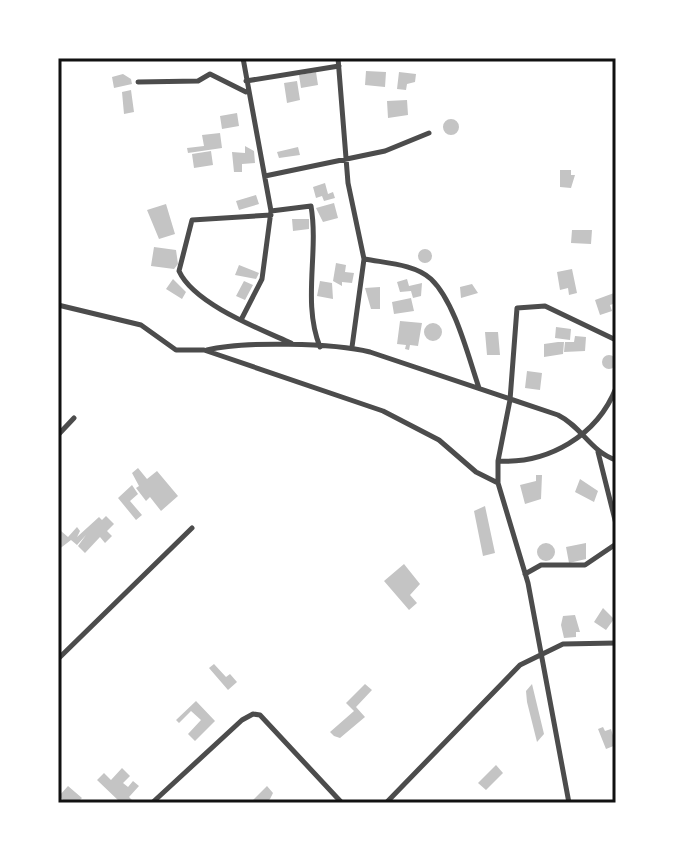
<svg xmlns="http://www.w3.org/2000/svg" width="674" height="861" viewBox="0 0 674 861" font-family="'Exo 2',sans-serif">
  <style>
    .building { fill: #c4c4c4 }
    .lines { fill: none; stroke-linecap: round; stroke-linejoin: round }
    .minor { stroke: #4c4c4c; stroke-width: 5 }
    .neatline { fill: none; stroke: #111; stroke-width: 3 }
  </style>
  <rect width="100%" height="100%" fill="#fff"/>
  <!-- building -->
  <path class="building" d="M 366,71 L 386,72 L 385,87 L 365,85 Z
    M 316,72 L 318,85 L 301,88 L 299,75 Z
    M 399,72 L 416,74 L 415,82 L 407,84 L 406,90 L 397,89 Z
    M 123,74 L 131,79 L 132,84 L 114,88 L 112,77 Z
    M 297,81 L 300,100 L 287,103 L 284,83 Z
    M 131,90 L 134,112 L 124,114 L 122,92 Z
    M 407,100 L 408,115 L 388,118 L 387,101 Z
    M 237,113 L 239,126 L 222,129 L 220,116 Z
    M443 127a8 8 0 1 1 16 0a8 8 0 1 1-16 0Z
    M 220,133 L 222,148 L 188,153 L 187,148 L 204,146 L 202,135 Z
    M 245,146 L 254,151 L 255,163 L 242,164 L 242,172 L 234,172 L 232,152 L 245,153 Z
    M 298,147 L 300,155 L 279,158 L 277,152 Z
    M 211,151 L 213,165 L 194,168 L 192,154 Z
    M 560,170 L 571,170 L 571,175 L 575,175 L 571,188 L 560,187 Z
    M 325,183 L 328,194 L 333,192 L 335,198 L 324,201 L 322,196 L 316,198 L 313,187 Z
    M 256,195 L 259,204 L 239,210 L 236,201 Z
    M 334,203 L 338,218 L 323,222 L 316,208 Z
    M 166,204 L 175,234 L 159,239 L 147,210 Z
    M 292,219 L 309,219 L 309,229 L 293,231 Z
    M 572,230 L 592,230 L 591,244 L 571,243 Z
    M 154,247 L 176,250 L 178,264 L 174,269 L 151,266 Z
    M418 256a7 7 0 1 1 14 0a7 7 0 1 1-14 0Z
    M 336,263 L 346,265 L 345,272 L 354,273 L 352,283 L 342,282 L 342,286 L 333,281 Z
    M 239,265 L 259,273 L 256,279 L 235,275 Z
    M 572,269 L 577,293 L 569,295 L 568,288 L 560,290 L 557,272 Z
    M 173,279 L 186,292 L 182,299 L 166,289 Z
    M 407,279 L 409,286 L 422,283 L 421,296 L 413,298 L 411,291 L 400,292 L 397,282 Z
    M 244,281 L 253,285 L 245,300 L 236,296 Z
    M 320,281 L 332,283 L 333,299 L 317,296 Z
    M 472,284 L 478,293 L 461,298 L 460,287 Z
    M 380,287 L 380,309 L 371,309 L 365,288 Z
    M 614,293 L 616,303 L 610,305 L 612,311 L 600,315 L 595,300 Z
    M 411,298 L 414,311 L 394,314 L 392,302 Z
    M 400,321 L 422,323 L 418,346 L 410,345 L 409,350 L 405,349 L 406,345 L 397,344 Z
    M424 332a9 9 0 1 1 18 0a9 9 0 1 1-18 0Z
    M 556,327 L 571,329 L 570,340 L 555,338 Z
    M 485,332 L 498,332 L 500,355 L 487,355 Z
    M 575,336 L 586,337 L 585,351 L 564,352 L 565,342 L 574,342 Z
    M 558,342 L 564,342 L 563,354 L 544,357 L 544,344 Z
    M602 362a7 7 0 1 1 14 0a7 7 0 1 1-14 0Z
    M 527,371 L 542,373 L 540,390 L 525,388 Z
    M 138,468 L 147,479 L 157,471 L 178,496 L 161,511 L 150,497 L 146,501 L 136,488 L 139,486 L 132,473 Z
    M 536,475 L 542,475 L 541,499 L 525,504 L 520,485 L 536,481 Z
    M 580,479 L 598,491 L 594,502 L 575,492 Z
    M 132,485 L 138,494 L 130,501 L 142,515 L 136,520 L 118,498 Z
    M 485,506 L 495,553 L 483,556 L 474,511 Z
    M 106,516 L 114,524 L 107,531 L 112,536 L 105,543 L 100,537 L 85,553 L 78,546 L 86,535 L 77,545 L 71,540 L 58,550 L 61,531 L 68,537 L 77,527 L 80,531 L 77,537 L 99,517 L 102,520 Z
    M537 552a9 9 0 1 1 18 0a9 9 0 1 1-18 0Z
    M 586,543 L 586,559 L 569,563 L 566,547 Z
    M 404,564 L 420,584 L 410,595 L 417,603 L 409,610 L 384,581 Z
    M 603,608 L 614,619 L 606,630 L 594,622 Z
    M 575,615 L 580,632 L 576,632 L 576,637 L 564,638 L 561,625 L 563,616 Z
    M 214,664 L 226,677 L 230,674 L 237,682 L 228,690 L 209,668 Z
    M 365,684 L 372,690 L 356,707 L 365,717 L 340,738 L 334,736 L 330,732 L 354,711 L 346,703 Z
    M 532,684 L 544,734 L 537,742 L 527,702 L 526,691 Z
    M 196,701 L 215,721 L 195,741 L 188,734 L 201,720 L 191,711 L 179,723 L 176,720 Z
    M 603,727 L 605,731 L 611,729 L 616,745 L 606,749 L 598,729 Z
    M 496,765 L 503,773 L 486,790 L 478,783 Z
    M 122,768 L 130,776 L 123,783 L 128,787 L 133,781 L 139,786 L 129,797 L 135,803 L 121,803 L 97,780 L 104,773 L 111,780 Z
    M 68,786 L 82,798 L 77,803 L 66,803 L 59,796 Z
    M 267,786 L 273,793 L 270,799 L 266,803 L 250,803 Z"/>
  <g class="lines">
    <!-- minor -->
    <path class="minor" d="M 338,58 L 348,183 L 364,259 L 352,347
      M 246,81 L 339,66
      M 138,82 L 198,81 L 210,74 L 246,92
      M 265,176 L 385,151 L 429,133
      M 271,211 L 311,206 C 319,253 302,302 320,347
      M 271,215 L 192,220 L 179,271 C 194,304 260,329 291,343
      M 365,259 C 385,263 415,264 431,279 C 455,302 468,356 479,388
      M 58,305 L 141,325 L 176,350 L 204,350 L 383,411 L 439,440 L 476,472 L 498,483 L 528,583 L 569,803
      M 241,320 L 262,279 L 271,211 L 243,58
      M 207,350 C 242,341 335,343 370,352 L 558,415 C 582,427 591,452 616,460
      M 58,435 L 74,418
      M 598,452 L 616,524
      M 498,461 C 548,464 597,436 616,388
      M 498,482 L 498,461 L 510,400 L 517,308 L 545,306 L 616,340
      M 525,574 L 541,565 L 585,565 L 616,544
      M 58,659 L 192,528
      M 152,803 L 242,720 L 253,714 L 260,715 L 342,803
      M 386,803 L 520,665 L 563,644 L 616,643"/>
  </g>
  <!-- border -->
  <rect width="674" height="861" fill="none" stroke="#ffffff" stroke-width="120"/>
  <rect x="60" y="60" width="554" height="741" class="neatline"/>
</svg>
